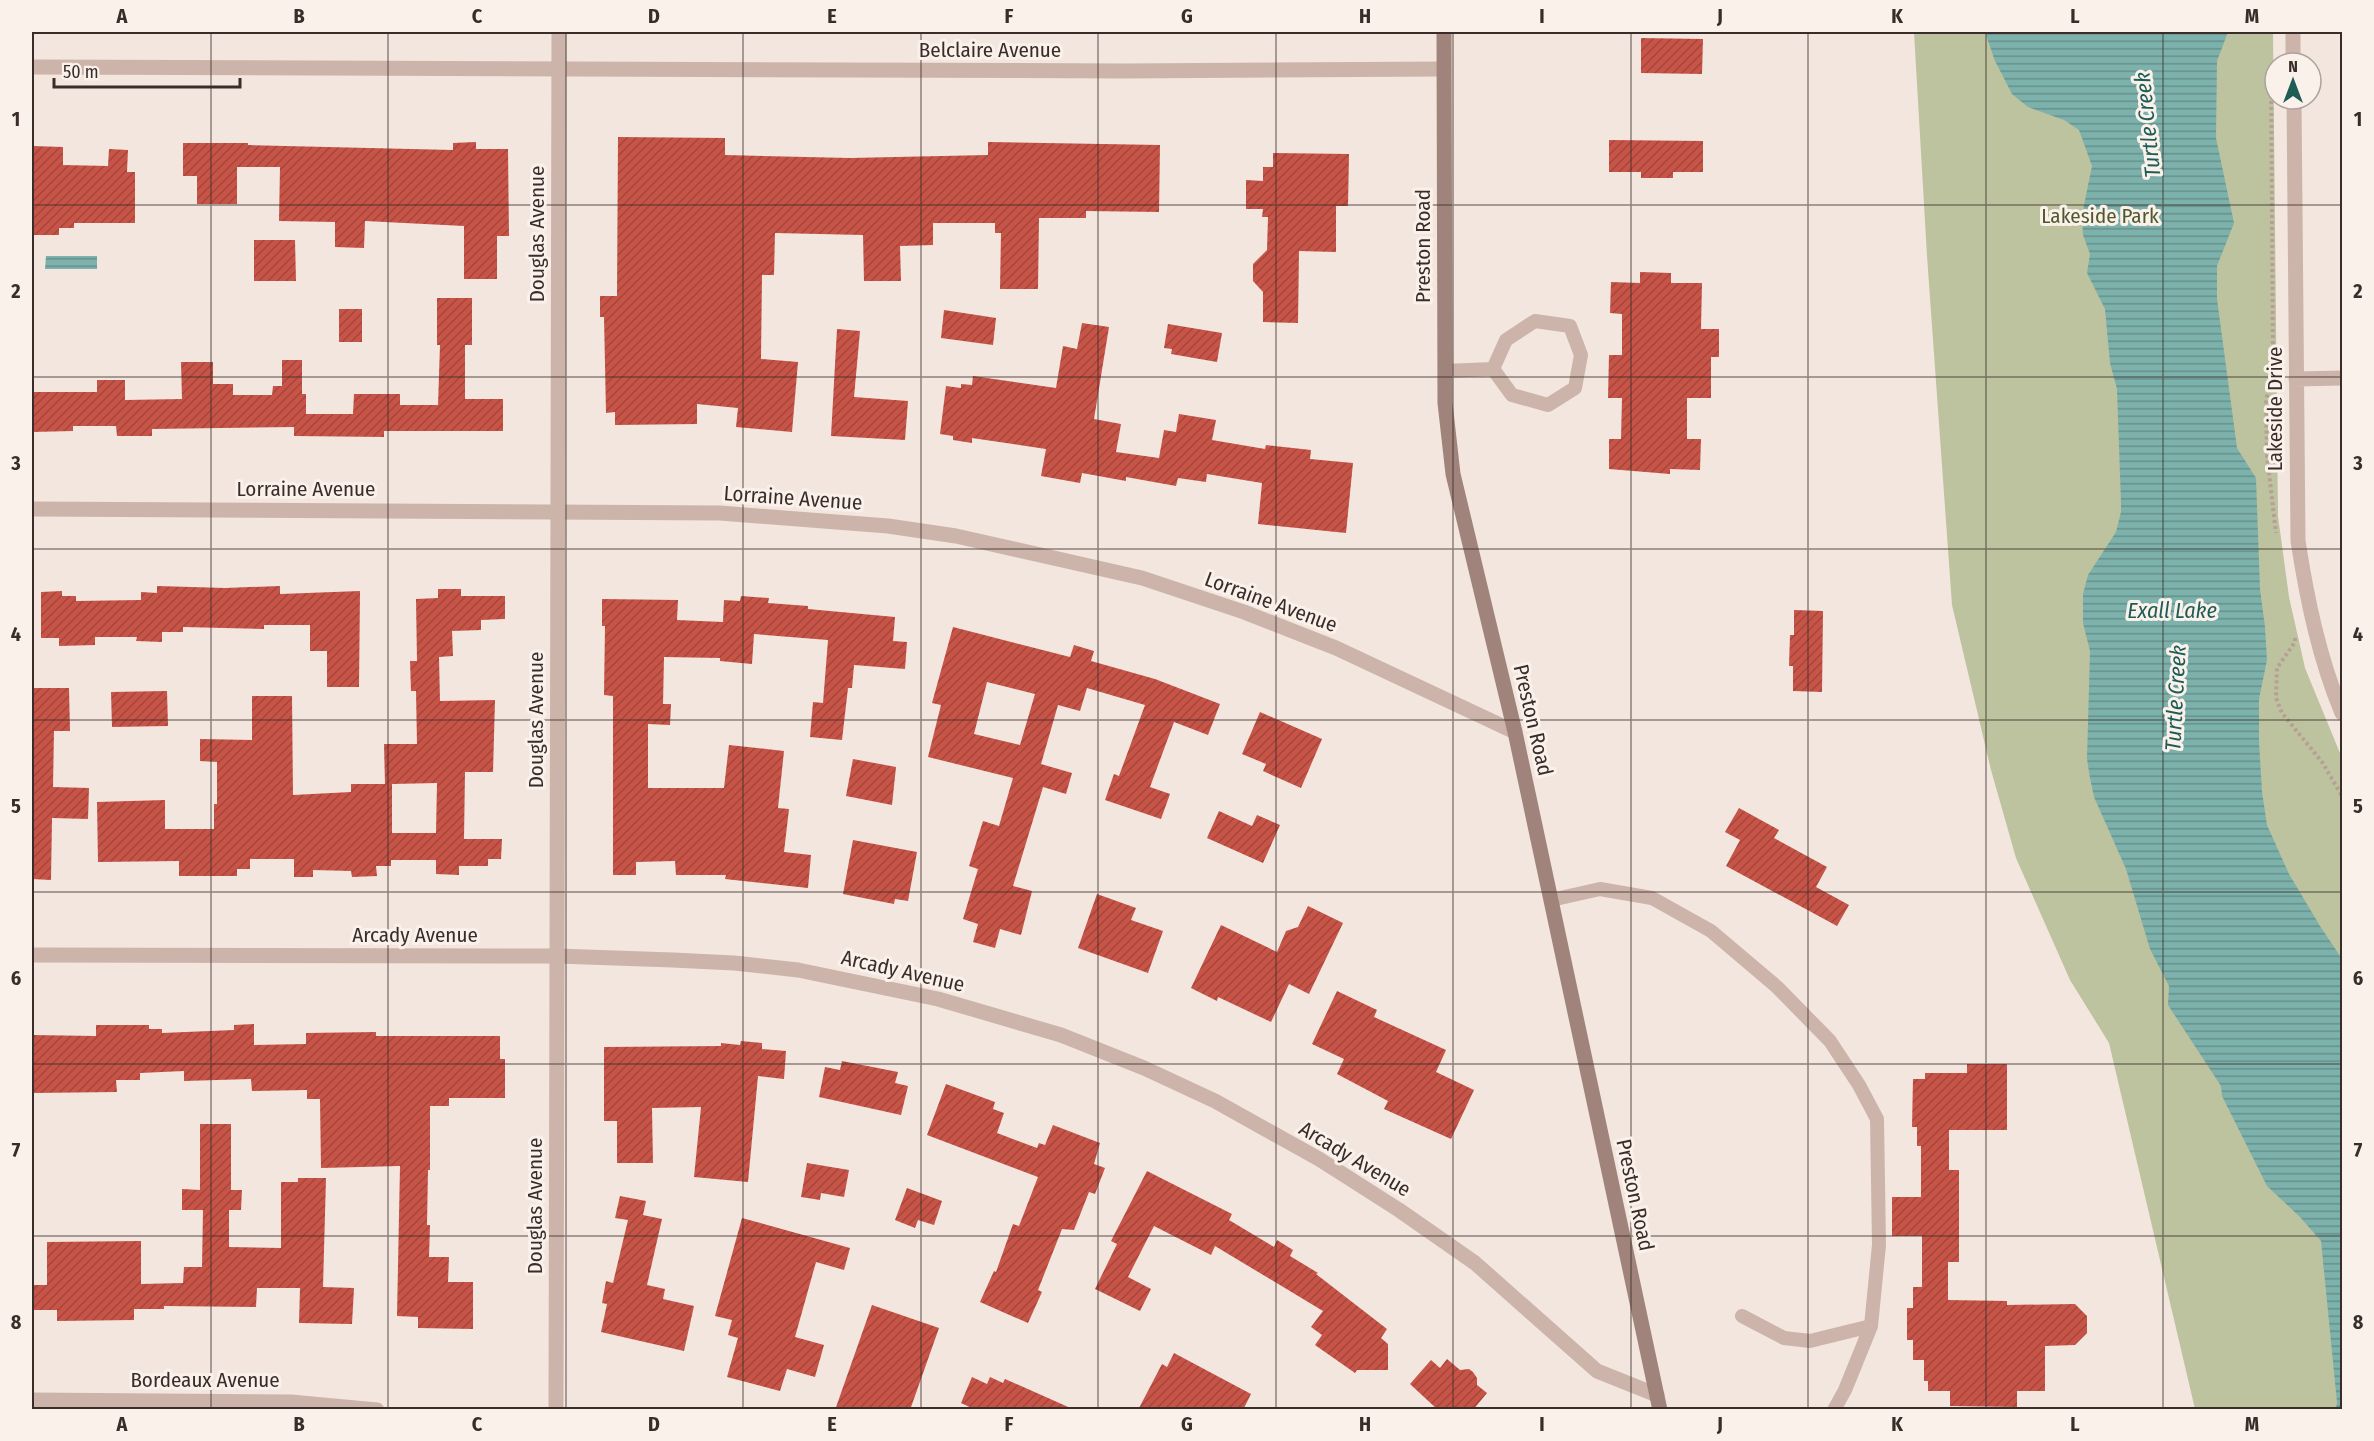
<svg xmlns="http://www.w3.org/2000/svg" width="2374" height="1441" viewBox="0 0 2374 1441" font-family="'Fira Sans Condensed',sans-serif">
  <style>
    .green { fill: #bcc39e }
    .water { fill: url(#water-rules) }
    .building { fill: url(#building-hatch); fill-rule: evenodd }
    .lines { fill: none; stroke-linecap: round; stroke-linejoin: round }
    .path { stroke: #b89e94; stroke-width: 4; stroke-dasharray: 3 3; stroke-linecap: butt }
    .service { stroke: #ccb4aa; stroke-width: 14 }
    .minor { stroke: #ccb4aa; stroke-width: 15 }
    .tertiary { stroke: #ccb4aa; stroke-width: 15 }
    .secondary { stroke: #a0837b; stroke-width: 15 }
    .grid { fill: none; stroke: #392c29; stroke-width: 1.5; stroke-opacity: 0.55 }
    .labels { text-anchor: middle; stroke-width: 6; stroke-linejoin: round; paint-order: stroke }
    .street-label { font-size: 21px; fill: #392c29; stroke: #faf1eb }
    .park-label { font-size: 21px; fill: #4f582d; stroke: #faf1eb }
    .water-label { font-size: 22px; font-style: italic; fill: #1e5c56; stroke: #faf1eb }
    .neatline { fill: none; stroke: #392c29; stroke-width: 2 }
    .grid-label { font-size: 20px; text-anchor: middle; font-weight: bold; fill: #392c29 }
  </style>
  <defs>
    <pattern id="water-rules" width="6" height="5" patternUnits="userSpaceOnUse" patternTransform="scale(1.5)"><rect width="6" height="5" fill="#7db1ab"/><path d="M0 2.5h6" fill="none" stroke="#67908b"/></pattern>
    <pattern id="building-hatch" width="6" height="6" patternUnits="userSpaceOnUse" patternTransform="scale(1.5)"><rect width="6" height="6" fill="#c85448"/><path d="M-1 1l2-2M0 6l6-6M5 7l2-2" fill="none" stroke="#a3463c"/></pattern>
  </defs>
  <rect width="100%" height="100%" fill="#f3e6de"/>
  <!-- green -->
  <path class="green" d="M 1914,32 L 2273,32 L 2278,516 L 2289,597 L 2305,668 L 2342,758 L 2342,1409 L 2195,1409 L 2109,1043 L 2070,980 L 2016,858 L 1991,770 L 1952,605 L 1927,256 Z"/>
  <!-- water -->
  <path class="water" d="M 1985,32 L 2228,32 L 2217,61 L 2216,138 L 2234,223 L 2217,266 L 2217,299 L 2237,448 L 2256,478 L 2260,589 L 2265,627 L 2267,660 L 2259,699 L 2259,741 L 2262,792 L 2267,825 L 2289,874 L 2320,926 L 2342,959 L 2342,1409 L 2336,1409 L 2337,1402 L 2321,1241 L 2300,1217 L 2267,1186 L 2222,1096 L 2221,1086 L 2168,1005 L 2169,986 L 2150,949 L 2126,869 L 2094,797 L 2090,778 L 2087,759 L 2090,651 L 2083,623 L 2083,594 L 2088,575 L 2116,532 L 2121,512 L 2121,503 L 2117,389 L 2110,363 L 2105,309 L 2087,273 L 2090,254 L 2083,235 L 2082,215 L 2092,166 L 2079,130 L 2064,120 L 2028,107 L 2012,94 L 1995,61 Z
    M 46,256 L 97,256 L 97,269 L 45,269 Z"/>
  <!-- building -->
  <path class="building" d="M 1641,38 L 1703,39 L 1702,74 L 1641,73 Z
    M 618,137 L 725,138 L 725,155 L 850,158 L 988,155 L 988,142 L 1160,145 L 1159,212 L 1086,211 L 1086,218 L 1039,218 L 1038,289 L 1000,289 L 1001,233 L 995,233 L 995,223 L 933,223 L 933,245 L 900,246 L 901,281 L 864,281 L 863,235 L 775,233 L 774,275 L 762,275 L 761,359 L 798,362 L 792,432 L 736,427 L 738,408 L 697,404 L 697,424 L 615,425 L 615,412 L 606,413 L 604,317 L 600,317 L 600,296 L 617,296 Z
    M 1609,140 L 1703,141 L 1703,172 L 1673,172 L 1673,178 L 1641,178 L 1641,172 L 1609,172 Z
    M 476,142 L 476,149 L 508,149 L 509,236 L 497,236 L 497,279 L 464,279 L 464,226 L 365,221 L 364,248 L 335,247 L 335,222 L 279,221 L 280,167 L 237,167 L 237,204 L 197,204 L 197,176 L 183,176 L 183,143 L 248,143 L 248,145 L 453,150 L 453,143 Z
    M 32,146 L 63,147 L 63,165 L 108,166 L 109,149 L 128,150 L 127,172 L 135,172 L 135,223 L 74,223 L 74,228 L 59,228 L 59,235 L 32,235 Z
    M 1273,153 L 1349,154 L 1348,206 L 1336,206 L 1336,252 L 1299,251 L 1298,323 L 1263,322 L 1263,292 L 1253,281 L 1253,264 L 1267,250 L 1268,217 L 1262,217 L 1263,209 L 1246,209 L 1246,180 L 1263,181 L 1263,167 L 1273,167 Z
    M 254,240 L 295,240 L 296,281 L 254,281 Z
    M 1640,272 L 1671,273 L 1671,283 L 1702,283 L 1701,329 L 1719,329 L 1719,357 L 1711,357 L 1711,398 L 1687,398 L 1687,439 L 1701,439 L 1700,470 L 1670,469 L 1670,474 L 1609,469 L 1609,439 L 1621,439 L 1622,398 L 1608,398 L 1609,355 L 1622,355 L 1622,314 L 1610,313 L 1611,282 L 1640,283 Z
    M 437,298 L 472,298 L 472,345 L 465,345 L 465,399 L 503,399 L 503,431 L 384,431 L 384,437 L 294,436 L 294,427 L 152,429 L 152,436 L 117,436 L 116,426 L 73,426 L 73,431 L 32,432 L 32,392 L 97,392 L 97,380 L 125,380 L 125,400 L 182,399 L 181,362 L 213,362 L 213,384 L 233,384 L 233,395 L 272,395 L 273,386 L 282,386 L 282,360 L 302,360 L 302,394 L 306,394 L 306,414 L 353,414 L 354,394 L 400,394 L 400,405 L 438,405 L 440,345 L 437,345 Z
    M 339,309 L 362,309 L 362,342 L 339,342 Z
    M 944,310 L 996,318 L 993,345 L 941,338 Z
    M 1082,323 L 1109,327 L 1094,419 L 1121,424 L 1116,452 L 1159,458 L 1164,430 L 1176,432 L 1179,414 L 1216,420 L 1212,440 L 1265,449 L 1266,445 L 1311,450 L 1310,459 L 1353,463 L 1346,533 L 1258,524 L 1262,483 L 1207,474 L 1206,482 L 1178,478 L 1176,486 L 1126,477 L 1126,481 L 1082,473 L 1080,483 L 1041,476 L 1046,449 L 972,438 L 972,443 L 953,440 L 953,436 L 940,434 L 946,386 L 961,388 L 961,384 L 972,385 L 973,376 L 1056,388 L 1063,346 L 1077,349 Z
    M 1168,324 L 1222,333 L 1217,362 L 1171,354 L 1172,349 L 1164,348 Z
    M 837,329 L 860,331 L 854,397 L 908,401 L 905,440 L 831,436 Z
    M 157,586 L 225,588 L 280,586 L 280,594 L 360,591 L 359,687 L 327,687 L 327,651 L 310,651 L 310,625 L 264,625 L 264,629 L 183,627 L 183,632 L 162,632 L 162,642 L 136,641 L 137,637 L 95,637 L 95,645 L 59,646 L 59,638 L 41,638 L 41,592 L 62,591 L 62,596 L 76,596 L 76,601 L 141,600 L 141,592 L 157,593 Z
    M 438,589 L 461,589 L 461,596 L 505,596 L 505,619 L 481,620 L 481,630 L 452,631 L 453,656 L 439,657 L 440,701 L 495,700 L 493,772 L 465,772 L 464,839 L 502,839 L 501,859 L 488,859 L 488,866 L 459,866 L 459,875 L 436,874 L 436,860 L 391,860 L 391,866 L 376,866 L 377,876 L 352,877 L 351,871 L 313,870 L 313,877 L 294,877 L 294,859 L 250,859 L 250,869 L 237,869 L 237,876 L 179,876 L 179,861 L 98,862 L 97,802 L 165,800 L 165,829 L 214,829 L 214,804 L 217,804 L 217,762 L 200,761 L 200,739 L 252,740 L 252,696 L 292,696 L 293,795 L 351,792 L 351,784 L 385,784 L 384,744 L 417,744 L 416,691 L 411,691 L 410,661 L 417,661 L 416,599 L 438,598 ZM 437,783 L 436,833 L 392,833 L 392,784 Z
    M 741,596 L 769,598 L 768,603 L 808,606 L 808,609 L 895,617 L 893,641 L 907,642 L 905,669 L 854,665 L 852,688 L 848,688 L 842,740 L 810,737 L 813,702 L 823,703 L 828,640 L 754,634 L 752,664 L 720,661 L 720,658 L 664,657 L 663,704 L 671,704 L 670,725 L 648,724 L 648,788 L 724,788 L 729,745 L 784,751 L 778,808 L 789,809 L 784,852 L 811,855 L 808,888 L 725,879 L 726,875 L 676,875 L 675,861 L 636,862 L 636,875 L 613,875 L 613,696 L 604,695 L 605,626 L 602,626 L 602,599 L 678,600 L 677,620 L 723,622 L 724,600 L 740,601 Z
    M 1794,610 L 1823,611 L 1822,692 L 1793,691 L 1793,666 L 1789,666 L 1790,635 L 1794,635 Z
    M 953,627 L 1070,657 L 1074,645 L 1094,651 L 1091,661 L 1155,679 L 1220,704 L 1208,735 L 1174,722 L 1150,787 L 1170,794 L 1161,819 L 1105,800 L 1114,774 L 1119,776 L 1145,705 L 1087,688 L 1080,711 L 1058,705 L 1041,764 L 1072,773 L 1066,794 L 1043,787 L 1013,886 L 1032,891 L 1021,935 L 1000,929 L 995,948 L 973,942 L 978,924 L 963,919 L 978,869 L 969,866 L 983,821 L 999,826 L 1013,778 L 928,757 L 941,705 L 932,703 ZM 987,682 L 1035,694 L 1020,745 L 974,734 Z
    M 32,688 L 69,688 L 70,731 L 54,731 L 53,787 L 89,788 L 88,819 L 52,818 L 51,880 L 32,879 Z
    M 167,691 L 168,726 L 112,727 L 111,692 Z
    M 1260,712 L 1322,739 L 1301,788 L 1263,771 L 1266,764 L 1242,754 Z
    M 853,759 L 896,767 L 892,805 L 846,796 Z
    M 1739,808 L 1779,830 L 1774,838 L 1827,867 L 1816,887 L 1849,905 L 1837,926 L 1726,866 L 1740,840 L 1725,832 Z
    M 1219,811 L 1252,826 L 1257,815 L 1280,825 L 1263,863 L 1207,838 Z
    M 853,840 L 917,852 L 908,901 L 895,899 L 894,904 L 843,894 Z
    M 1097,894 L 1136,908 L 1131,920 L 1163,931 L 1148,973 L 1078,948 Z
    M 1308,906 L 1343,923 L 1309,994 L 1289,984 L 1271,1022 L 1218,997 L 1217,1001 L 1191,988 L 1221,925 L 1277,952 L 1286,931 L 1298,927 Z
    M 1337,991 L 1377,1010 L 1374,1017 L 1446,1050 L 1436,1072 L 1474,1090 L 1451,1139 L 1384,1109 L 1388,1101 L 1337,1074 L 1344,1059 L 1312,1044 Z
    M 254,1024 L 254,1045 L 306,1044 L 306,1033 L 376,1032 L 376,1036 L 500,1036 L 500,1059 L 505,1059 L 505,1098 L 449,1098 L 449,1106 L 430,1106 L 430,1170 L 428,1170 L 427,1225 L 430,1225 L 429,1257 L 449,1257 L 448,1282 L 473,1282 L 473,1329 L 418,1328 L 418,1317 L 397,1316 L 400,1166 L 321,1168 L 320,1099 L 307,1099 L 307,1090 L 252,1091 L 251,1079 L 184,1081 L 184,1071 L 140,1073 L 140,1080 L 116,1080 L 117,1092 L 32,1093 L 32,1035 L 96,1036 L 96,1025 L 149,1025 L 149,1029 L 162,1029 L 162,1033 L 234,1030 L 234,1025 Z
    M 741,1041 L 762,1043 L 762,1049 L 786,1051 L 784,1079 L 758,1076 L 748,1182 L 694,1177 L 701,1107 L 652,1108 L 653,1163 L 617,1163 L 617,1121 L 604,1121 L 604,1047 L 721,1046 L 721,1043 L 740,1045 Z
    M 842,1061 L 898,1072 L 895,1083 L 908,1086 L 901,1115 L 819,1097 L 825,1067 L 840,1070 Z
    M 1967,1064 L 2007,1064 L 2007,1130 L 1949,1130 L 1949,1170 L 1959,1170 L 1959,1262 L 1948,1262 L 1948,1300 L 2007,1301 L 2007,1305 L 2075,1304 L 2087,1316 L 2087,1333 L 2075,1345 L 2045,1346 L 2045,1391 L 2017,1391 L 2017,1407 L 1950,1406 L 1950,1391 L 1928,1391 L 1928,1381 L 1924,1381 L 1924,1360 L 1913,1360 L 1913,1340 L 1907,1340 L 1907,1308 L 1913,1308 L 1913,1287 L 1922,1287 L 1922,1236 L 1892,1236 L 1892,1197 L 1921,1197 L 1921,1146 L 1917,1146 L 1917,1127 L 1912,1127 L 1913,1079 L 1925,1079 L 1925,1073 L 1967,1073 Z
    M 946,1084 L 995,1102 L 993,1109 L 1004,1113 L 997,1133 L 1037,1148 L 1039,1143 L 1045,1145 L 1053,1125 L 1100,1143 L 1094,1164 L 1105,1168 L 1095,1194 L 1089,1192 L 1074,1230 L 1062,1229 L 1038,1290 L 1042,1292 L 1028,1323 L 980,1302 L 994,1271 L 996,1272 L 1013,1224 L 1019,1226 L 1038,1177 L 927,1135 Z
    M 200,1124 L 231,1124 L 231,1190 L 242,1190 L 241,1210 L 229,1210 L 229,1247 L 281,1248 L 281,1182 L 298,1182 L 298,1178 L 326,1178 L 323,1287 L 354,1288 L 352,1324 L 299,1323 L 300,1288 L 257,1288 L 256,1307 L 164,1306 L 164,1309 L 134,1309 L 134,1320 L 57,1321 L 57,1310 L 32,1310 L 32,1285 L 47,1285 L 47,1242 L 141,1241 L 141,1284 L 183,1283 L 184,1267 L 202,1267 L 203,1210 L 182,1210 L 182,1189 L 200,1190 Z
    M 807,1163 L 849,1170 L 844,1197 L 821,1193 L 820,1200 L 801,1197 Z
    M 1147,1171 L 1232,1214 L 1229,1220 L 1274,1247 L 1277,1240 L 1293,1250 L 1290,1256 L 1318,1273 L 1316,1274 L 1387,1329 L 1381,1338 L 1388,1344 L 1388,1370 L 1357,1370 L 1355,1373 L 1315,1345 L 1322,1335 L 1311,1327 L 1323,1311 L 1215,1246 L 1211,1255 L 1154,1226 L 1128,1277 L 1151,1289 L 1140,1311 L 1095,1289 L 1117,1244 L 1111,1241 Z
    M 907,1188 L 942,1201 L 934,1225 L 918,1220 L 915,1228 L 895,1220 Z
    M 620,1196 L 646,1201 L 643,1215 L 662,1219 L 647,1285 L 665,1289 L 663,1299 L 694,1306 L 684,1351 L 601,1332 L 607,1304 L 602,1303 L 606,1281 L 613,1283 L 628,1220 L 615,1218 Z
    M 742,1218 L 850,1248 L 844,1270 L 816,1262 L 795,1337 L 824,1345 L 815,1377 L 787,1369 L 780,1391 L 727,1377 L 738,1338 L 728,1335 L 732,1320 L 715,1316 Z
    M 872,1305 L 939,1328 L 910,1410 L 835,1410 Z
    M 1174,1353 L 1251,1394 L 1243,1410 L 1138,1410 L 1162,1364 L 1167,1367 Z
    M 1447,1359 L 1460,1370 L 1469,1369 L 1473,1372 L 1477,1378 L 1477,1385 L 1487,1393 L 1473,1410 L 1438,1410 L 1410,1384 L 1431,1360 L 1440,1368 Z
    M 972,1377 L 987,1384 L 990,1377 L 1003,1383 L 1005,1379 L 1075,1410 L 976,1410 L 961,1403 Z"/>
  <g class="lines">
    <!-- path -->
    <path class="path" d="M 2271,65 L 2273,355 L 2266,403 L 2267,456 L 2276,533
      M 2295,638 L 2295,642 L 2277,668 L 2276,698 L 2282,713 L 2322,762 L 2342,796"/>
    <!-- service -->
    <path class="service" d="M 1445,371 L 1493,369 L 1506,340 L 1535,321 L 1570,326 L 1581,355 L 1575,388 L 1548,405 L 1512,395 L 1493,369
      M 1551,900 L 1600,889 L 1652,898 L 1711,931 L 1777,987 L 1830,1041 L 1859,1085 L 1877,1119 L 1879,1245 L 1871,1326 L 1845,1390 L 1834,1410
      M 1742,1316 L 1784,1338 L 1810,1341 L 1871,1326"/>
    <!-- minor -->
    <path class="minor" d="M 2293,32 L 2293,63
      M 32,67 L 1125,71 L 1444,69
      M 2294,99 L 2298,541 C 2307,599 2319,658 2342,713
      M 2296,379 L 2342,378
      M 32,509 L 720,513 L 888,526 L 956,536 L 1142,578 L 1244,612 L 1336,648 L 1515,732
      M 32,955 L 557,956 L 673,960 L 734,963 L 798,970 L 938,999 L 1061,1035 L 1144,1068 L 1215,1101 L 1319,1159 L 1399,1210 L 1475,1263 L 1597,1371 L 1657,1395"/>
    <!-- tertiary -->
    <path class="tertiary" d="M 32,1400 L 291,1402 L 377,1410
      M 556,1410 L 559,32"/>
    <!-- secondary -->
    <path class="secondary" d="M 1444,32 L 1445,403 L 1453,474 L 1515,732 L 1660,1410"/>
  </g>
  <!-- grid -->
  <path class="grid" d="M 211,32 L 211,1410M 388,32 L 388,1410M 566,32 L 566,1410M 743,32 L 743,1410M 921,32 L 921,1410M 1098,32 L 1098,1410M 1276,32 L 1276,1410M 1453,32 L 1453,1410M 1631,32 L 1631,1410M 1808,32 L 1808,1410M 1986,32 L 1986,1410M 2163,32 L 2163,1410M 32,205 L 2342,205M 32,377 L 2342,377M 32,549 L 2342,549M 32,720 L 2342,720M 32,892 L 2342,892M 32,1064 L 2342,1064M 32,1236 L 2342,1236"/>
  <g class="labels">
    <!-- street labels -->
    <g class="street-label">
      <text x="990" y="57">Belclaire Avenue</text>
      <text transform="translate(537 234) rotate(-90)" y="7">Douglas Avenue</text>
      <text transform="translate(1423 246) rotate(-90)" y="7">Preston Road</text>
      <text transform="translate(2275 409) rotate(-90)" y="7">Lakeside Drive</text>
      <text x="306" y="496">Lorraine Avenue</text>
      <text transform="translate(793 498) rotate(4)" y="7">Lorraine Avenue</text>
      <text transform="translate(1271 602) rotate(20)" y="7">Lorraine Avenue</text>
      <text transform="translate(536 720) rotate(-90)" y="7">Douglas Avenue</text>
      <text transform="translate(1533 720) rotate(77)" y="7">Preston Road</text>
      <text x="415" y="942">Arcady Avenue</text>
      <text transform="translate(903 971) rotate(13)" y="7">Arcady Avenue</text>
      <text transform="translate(1355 1159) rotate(31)" y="7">Arcady Avenue</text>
      <text transform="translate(1635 1195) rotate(78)" y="7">Preston Road</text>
      <text transform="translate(535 1206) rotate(-90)" y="7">Douglas Avenue</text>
      <text x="205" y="1387">Bordeaux Avenue</text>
    </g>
    <!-- park labels -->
    <g class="park-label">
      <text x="2100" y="223">Lakeside Park</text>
    </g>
    <!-- water labels -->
    <g class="water-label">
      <text transform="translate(2147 125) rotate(-96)" y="8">Turtle Creek</text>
      <text x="2172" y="618">Exall Lake</text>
      <text transform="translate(2175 698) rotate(-87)" y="8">Turtle Creek</text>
    </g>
  </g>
  <!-- border -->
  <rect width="2374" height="1441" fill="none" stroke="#faf1eb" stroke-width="66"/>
  <!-- north arrow -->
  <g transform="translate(2293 81)"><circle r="28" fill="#faf1eb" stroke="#ada29d" stroke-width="1.5"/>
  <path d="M0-4.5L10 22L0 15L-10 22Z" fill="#1e5c56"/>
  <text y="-9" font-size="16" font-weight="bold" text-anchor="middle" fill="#392c29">N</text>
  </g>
  <!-- scale -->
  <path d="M54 78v9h186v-9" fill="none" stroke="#392c29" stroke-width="3"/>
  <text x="63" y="78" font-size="18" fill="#392c29" stroke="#faf1eb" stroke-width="4.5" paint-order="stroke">50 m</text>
  <rect x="33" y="33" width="2308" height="1375" class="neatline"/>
  <g class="grid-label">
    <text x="122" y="23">A</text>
    <text x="299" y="23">B</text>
    <text x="477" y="23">C</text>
    <text x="654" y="23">D</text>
    <text x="832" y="23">E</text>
    <text x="1009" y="23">F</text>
    <text x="1187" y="23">G</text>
    <text x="1365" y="23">H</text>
    <text x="1542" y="23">I</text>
    <text x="1720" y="23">J</text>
    <text x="1897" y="23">K</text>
    <text x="2075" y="23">L</text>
    <text x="2252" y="23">M</text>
    <text x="16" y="126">1</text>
    <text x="2358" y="126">1</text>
    <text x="16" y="298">2</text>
    <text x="2358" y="298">2</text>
    <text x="16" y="470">3</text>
    <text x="2358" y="470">3</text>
    <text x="16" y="641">4</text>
    <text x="2358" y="641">4</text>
    <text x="16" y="813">5</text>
    <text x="2358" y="813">5</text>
    <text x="16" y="985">6</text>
    <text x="2358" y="985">6</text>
    <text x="16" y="1157">7</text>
    <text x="2358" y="1157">7</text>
    <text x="16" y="1329">8</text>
    <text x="2358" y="1329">8</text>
    <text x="122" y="1431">A</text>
    <text x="299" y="1431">B</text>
    <text x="477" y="1431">C</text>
    <text x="654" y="1431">D</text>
    <text x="832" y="1431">E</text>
    <text x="1009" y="1431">F</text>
    <text x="1187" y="1431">G</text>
    <text x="1365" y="1431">H</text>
    <text x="1542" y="1431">I</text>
    <text x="1720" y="1431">J</text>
    <text x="1897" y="1431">K</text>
    <text x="2075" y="1431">L</text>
    <text x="2252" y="1431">M</text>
  </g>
</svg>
